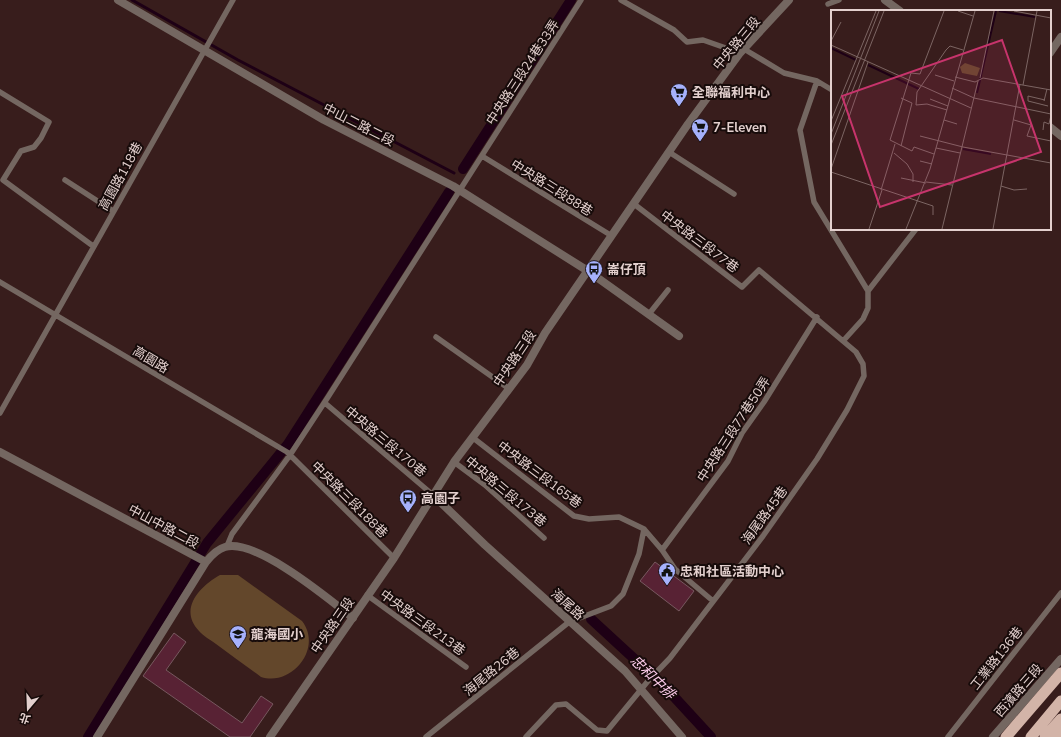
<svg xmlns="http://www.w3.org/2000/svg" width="1061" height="737" viewBox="0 0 1061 737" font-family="'Nunito Sans','Noto Sans TC',sans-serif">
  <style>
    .green { fill: #63472b }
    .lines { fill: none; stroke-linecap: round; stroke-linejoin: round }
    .stream { stroke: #1e0015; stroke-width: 3 }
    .canal { stroke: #1e0015; stroke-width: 10 }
    .building { fill: #582234; stroke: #77585f }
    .service { stroke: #746761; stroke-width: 5.5 }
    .minor { stroke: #746761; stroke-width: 8 }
    .tertiary { stroke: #746761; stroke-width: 8 }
    .trunk { stroke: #d3b4a8; stroke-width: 11 }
    .labels { text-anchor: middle; stroke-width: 4; stroke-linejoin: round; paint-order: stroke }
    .street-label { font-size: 13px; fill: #e3d0ce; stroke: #170b0a }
    .poi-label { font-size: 13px; font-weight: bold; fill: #e3d0ce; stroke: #170b0a; text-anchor: start }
    .water-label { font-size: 14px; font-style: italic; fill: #fcccea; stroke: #170b0a }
    .inset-river { fill: none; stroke: #1e0015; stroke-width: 2 }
    .inset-road { fill: none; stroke: #7c6563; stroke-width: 1 }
    .view { fill: #c7346c; fill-opacity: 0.15; stroke: #c7346c; stroke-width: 2 }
    .inset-edge { fill: none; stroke: #e3d0ce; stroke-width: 2 }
  </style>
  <rect width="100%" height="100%" fill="#381d1c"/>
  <!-- green -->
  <path class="green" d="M 220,575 L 238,575 L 302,621 C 323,648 292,687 261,677 C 246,666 231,655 216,644 C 211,640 203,636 199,631 C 178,609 200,586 220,575 Z"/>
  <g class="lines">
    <!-- stream -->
    <path class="stream" d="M 132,0 L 238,60 L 454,173"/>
    <!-- canal -->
    <path class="canal" d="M 463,169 L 571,0
      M 591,619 L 666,688 L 711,737
      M 88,737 L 207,543 L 288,444 L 449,192"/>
  </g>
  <!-- building -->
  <path class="building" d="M 655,562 L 694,591 L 679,611 L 640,581 Z
    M 174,633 L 186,642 L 166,670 L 242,723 L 261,696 L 273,704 L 250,737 L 230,737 L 143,676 Z"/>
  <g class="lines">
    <!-- service -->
    <path class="service" d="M 621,0 L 674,30 L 687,42 L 703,40 L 740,53
      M 828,4 L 839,0
      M 744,49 L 784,73 L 817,81 L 832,90
      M 817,81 L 800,130 L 814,202 L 868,291
      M 0,92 L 49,122 L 41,138 L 34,147 L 21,151 L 3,180 L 93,246
      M 669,152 L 734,194
      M 482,156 L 612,236
      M 65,180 L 113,211
      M 0,282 L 287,452 L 394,558
      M 649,314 L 668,290
      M 436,337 L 508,388
      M 844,340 L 863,319 L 868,308 L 868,291 L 916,229
      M 325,403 L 433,495
      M 0,413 L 233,0
      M 472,437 L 574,516 L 589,519 L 619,517 L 644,529 L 662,550 L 675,569 L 713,601
      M 454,462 L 485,485 L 544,538
      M 227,546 L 232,534 L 290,455 L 328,397 L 581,0
      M 662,550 L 728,461 L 742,433 L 764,402 L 817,317
      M 367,595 L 466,667
      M 426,737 L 569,622 L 611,606 L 623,594 L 639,554 L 644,529
      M 526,737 L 556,705 L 566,704 L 597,730 L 607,731 L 648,681 L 670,658 L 763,536 L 817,459 L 847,410 L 864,376 L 863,364 L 856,352 L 759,270 L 742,287 L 634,204
      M 948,737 L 1061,593"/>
    <!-- minor -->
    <path class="minor" d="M 118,0 L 324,120 L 453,186 L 588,271 L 679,336
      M 885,0 L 900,11
      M 1050,53 L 1061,37
      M 1050,127 L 1061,136
      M 0,452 L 206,562 C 210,557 218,549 225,547 C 256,538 329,599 353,618
      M 97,737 L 206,562"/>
    <!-- tertiary -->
    <path class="tertiary" d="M 433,495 L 485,545 L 625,671 L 682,737
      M 270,737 L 394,558 L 454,462 L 527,365 L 545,333 L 688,124 L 740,53 L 789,0
      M 993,737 L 1061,659"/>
    <!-- trunk -->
    <path class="trunk" d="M 1006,737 L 1061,673
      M 1031,737 L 1061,701
      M 1045,737 L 1061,719
      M 1056,737 L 1061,731"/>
  </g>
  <!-- icons -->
  <defs>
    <g id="supermarket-pin" transform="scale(0.9)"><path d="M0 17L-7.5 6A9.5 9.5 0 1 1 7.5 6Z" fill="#a6b1fc" stroke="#170b0a"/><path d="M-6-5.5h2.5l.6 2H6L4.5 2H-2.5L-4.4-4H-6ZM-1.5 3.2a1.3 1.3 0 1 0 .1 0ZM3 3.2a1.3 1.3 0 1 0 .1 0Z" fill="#111"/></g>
    <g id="bus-pin" transform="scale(0.9)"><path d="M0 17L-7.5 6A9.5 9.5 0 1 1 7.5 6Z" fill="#a6b1fc" stroke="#170b0a"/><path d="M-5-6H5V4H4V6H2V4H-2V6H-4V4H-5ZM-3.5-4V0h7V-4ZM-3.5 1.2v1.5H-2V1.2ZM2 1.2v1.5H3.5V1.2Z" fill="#111"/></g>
    <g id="civic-pin" transform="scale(0.9)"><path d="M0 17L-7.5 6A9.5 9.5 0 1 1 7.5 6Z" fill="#a6b1fc" stroke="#170b0a"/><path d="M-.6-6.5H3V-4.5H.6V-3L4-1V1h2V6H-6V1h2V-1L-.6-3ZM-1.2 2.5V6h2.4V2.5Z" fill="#111"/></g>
    <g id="school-pin" transform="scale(0.9)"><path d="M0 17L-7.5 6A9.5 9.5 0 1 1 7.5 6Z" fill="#a6b1fc" stroke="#170b0a"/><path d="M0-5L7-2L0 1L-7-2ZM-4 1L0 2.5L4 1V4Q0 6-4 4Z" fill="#111"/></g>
  </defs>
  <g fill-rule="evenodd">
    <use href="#supermarket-pin" x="679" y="92"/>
    <use href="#supermarket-pin" x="700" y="127"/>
    <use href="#bus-pin" x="594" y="269"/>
    <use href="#bus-pin" x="408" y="498"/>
    <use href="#civic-pin" x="667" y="571"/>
    <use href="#school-pin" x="238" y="634"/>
  </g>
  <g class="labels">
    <!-- street labels -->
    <g class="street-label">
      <text transform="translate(736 43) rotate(-50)" y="5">中央路三段</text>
      <text transform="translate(522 72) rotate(-57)" y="5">中央路三段24巷33弄</text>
      <text transform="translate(359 124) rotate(27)" y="5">中山二路二段</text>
      <text transform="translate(120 176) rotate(-61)" y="5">高園路118巷</text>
      <text transform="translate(552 187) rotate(32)" y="5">中央路三段88巷</text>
      <text transform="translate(700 241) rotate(37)" y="5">中央路三段77巷</text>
      <text transform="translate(514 358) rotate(-56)" y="5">中央路三段</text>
      <text transform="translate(151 359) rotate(31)" y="5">高園路</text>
      <text transform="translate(733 429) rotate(-57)" y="5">中央路三段77巷50弄</text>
      <text transform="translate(386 441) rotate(40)" y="5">中央路三段170巷</text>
      <text transform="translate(540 474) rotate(37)" y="5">中央路三段165巷</text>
      <text transform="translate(506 491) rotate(40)" y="5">中央路三段173巷</text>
      <text transform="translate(350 499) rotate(45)" y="5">中央路三段188巷</text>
      <text transform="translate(764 515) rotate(-54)" y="5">海尾路45巷</text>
      <text transform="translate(164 526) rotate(28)" y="5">中山中路二段</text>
      <text transform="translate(568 604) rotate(42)" y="5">海尾路</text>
      <text transform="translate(423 622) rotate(36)" y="5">中央路三段213巷</text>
      <text transform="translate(332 625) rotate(-55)" y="5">中央路三段</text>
      <text transform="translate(996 658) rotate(-52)" y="5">工業路136巷</text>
      <text transform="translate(491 671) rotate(-39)" y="5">海尾路26巷</text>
      <text transform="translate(1018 690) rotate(-49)" y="5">西濱路三段</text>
    </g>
    <!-- poi labels -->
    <g class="poi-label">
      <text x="692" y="97">全聯福利中心</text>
      <text x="713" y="132">7-Eleven</text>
      <text x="607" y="274">崙仔頂</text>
      <text x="421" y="503">高園子</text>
      <text x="680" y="576">忠和社區活動中心</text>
      <text x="251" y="639">龍海國小</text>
    </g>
    <!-- water labels -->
    <g class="water-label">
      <text transform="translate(653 677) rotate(44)" y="5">忠和中排</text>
    </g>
  </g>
  <!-- overview -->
  <g transform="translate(831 10)">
    <rect width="220" height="220" fill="#381d1c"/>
    <path d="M 134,53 L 149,58 L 146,66 L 131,63 L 129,57 Z" fill="#63472b"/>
    <path class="inset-river" d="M 168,1 L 204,7M 0,38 L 25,50M 37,55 L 88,79M 146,83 L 165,1M 132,139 L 160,144"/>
    <path class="inset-road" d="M 127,1 L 142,6M 183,1 L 220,8M 0,31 L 10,12M 0,35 L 140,98M 104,65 L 123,71M 124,67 L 144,72 L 152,68 L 220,80M 149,68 L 163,1M 192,75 L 206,1M 121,78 L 143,88 L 220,104M 70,88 L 81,93M 99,89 L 117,96M 214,90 L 197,86 L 197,91 L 217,96M 213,91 L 216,79M 85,95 L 86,82 L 115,40 L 119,36 L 132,40M 85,95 L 96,94 L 116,100M 113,110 L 126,114M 183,110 L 200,115 L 196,126 L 220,131M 0,111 L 45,1M 212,120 L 213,112 L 218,114 L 220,105M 0,124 L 48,1M 89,126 L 132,137 L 220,153M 0,135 L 53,1M 70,136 L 81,93M 105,138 L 129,143M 63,143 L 76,154 L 82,164 L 82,172M 103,144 L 83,137 L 81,141 L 59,130 L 80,63 L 89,64 L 113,1M 89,151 L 101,154M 0,159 L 37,52M 0,162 L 102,196 L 102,205M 70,168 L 95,173M 95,172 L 121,175M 170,176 L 183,180 L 196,179M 50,180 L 64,134M 38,219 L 51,180M 75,219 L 99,159 L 144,1M 111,219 L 147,71M 162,219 L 189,74"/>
    <path class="view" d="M 171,30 L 210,142 L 49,197 L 11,86 Z"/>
    <rect width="220" height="220" class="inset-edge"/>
  </g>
  <!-- north arrow -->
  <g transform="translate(28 709) rotate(199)" stroke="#170b0a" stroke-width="3" paint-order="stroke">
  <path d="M0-3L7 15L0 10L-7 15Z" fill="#e3d0ce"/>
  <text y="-6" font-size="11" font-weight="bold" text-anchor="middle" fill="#e3d0ce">北</text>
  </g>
</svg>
